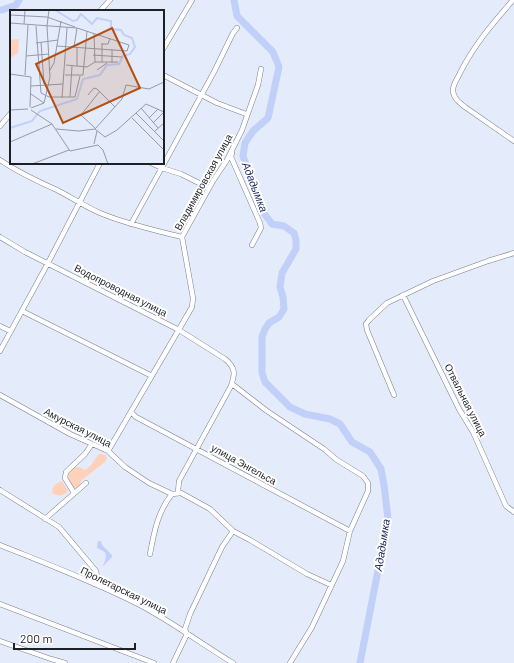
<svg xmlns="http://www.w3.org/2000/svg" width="514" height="663" viewBox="0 0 514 663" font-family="Barlow,sans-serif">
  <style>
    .green { fill: #ffd0ba }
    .water { fill: #c0d0f8 }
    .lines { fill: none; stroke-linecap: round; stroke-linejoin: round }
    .river { stroke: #c0d0f8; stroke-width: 7 }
    .street-casing { stroke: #787e8d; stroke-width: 5.5 }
    .street { stroke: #fff; stroke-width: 4.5 }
    .labels { text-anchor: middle; stroke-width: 4; stroke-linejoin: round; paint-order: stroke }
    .street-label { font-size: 10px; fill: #1e2026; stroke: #fff }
    .water-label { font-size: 11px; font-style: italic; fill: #14245d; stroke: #fff }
    .inset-river { fill: none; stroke: #c0d0f8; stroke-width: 2 }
    .inset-road { fill: none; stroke: #959aa6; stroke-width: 1 }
    .view { fill: #b24f14; fill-opacity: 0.15; stroke: #b24f14; stroke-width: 2 }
    .inset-edge { fill: none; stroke: #1e2026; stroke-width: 2 }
  </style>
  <rect width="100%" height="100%" fill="#e4ebfb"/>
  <!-- green -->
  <path class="green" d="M 100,454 L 105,455 L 107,458 L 105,462 L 82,480 L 79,486 L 74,489 L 69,480 C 68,472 71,468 79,467 L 85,470 C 92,467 94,458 100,454 Z
    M 62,481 L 68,491 C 63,496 59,497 52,493 C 52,486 55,484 62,481 Z"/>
  <!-- water -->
  <path class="water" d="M 98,541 L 101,541 L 102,545 L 112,555 L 112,557 L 102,567 C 105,562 107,557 105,552 L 97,548 Z"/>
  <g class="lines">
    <!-- river -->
    <path class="river" d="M 234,0 L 237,16 L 273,52 L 279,67 L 268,118 L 253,131 L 245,143 L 243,156 L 263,212 L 272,224 L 284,226 L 294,233 L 296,240 L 296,249 L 282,273 L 280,287 L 283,297 L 284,309 L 279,317 L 269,323 L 265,329 L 262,337 L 262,373 L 265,382 L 290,407 L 305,414 L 330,419 L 340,424 L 352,442 L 370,452 L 381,469 L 384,485 L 388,519 L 360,663
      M 0,10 L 2,10 L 16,5 L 19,0"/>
    <!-- street casing -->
    <g class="street-casing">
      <path id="street" d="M 513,0 C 493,23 474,45 460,73 C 458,78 453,84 453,90 C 453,98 459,102 465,107 L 514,141
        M 100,11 L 110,0
        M 163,49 L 192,0
        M 163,75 L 217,103 L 246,114
        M 0,126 L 11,113
        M 232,153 L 231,157 L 260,223 L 261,228 L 252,245
        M 0,160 C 18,172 37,181 57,190 C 71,197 84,206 100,213 C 126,224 154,230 182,237
        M 151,163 L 162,168 L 181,174 L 209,188
        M 131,224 L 214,72 L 233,33 L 237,28
        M 0,237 L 25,252 L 179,330 L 225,359 C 236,368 235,374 231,386 L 179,481 L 178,492
        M 403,295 L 459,409 L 473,432 L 506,506 L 514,512
        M 22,311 L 152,376
        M 0,326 L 10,331
        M 0,351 L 48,263 L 100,163
        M 232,384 L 267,411 L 324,449 L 337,460 L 363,476 L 368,483 L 368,491 L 350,531 L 343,561 L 312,627 L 290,663
        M 0,395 L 70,434 L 108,451 L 125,467 L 149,483 L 172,494 L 181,493 L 210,509 L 233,531 L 250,540 L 307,574 L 331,585
        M 394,395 L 367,330 L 366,324 L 369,320 L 387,303 L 433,281 L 488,261 L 514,253
        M 131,412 L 136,417 L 350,531
        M 108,451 L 192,307 L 193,298 L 182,237 L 213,181 L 227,160 L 242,130 L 258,85 L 261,69
        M 0,490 L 59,527 L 96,571 L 97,576 L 94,584
        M 74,493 L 65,478 L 66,472 L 85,454 L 92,444
        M 45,519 L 86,483
        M 0,545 C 47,564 95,582 140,605 C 172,622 202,644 233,663
        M 150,554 C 154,532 158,511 172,494
        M 0,604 L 154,663
        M 0,641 L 51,659 L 65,663
        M 173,663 L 187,634 L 185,629 L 190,614 L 222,547 L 233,531"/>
    </g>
    <!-- street -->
    <use href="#street" class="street"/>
  </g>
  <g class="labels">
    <!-- street labels -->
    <g class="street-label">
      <text transform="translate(203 182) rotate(-61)" y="4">Владимировская улица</text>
      <text transform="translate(121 290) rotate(27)" y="4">Водопроводная улица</text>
      <text transform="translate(466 400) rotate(63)" y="4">Отвальная улица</text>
      <text transform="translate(78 427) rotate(27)" y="4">Амурская улица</text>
      <text transform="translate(244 464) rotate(29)" y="4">улица Энгельса</text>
      <text transform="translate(124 590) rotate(26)" y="4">Пролетарская улица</text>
    </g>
    <!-- water labels -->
    <g class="water-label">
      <text transform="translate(255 187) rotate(69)" y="4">Ададымка</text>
      <text transform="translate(382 545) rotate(-81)" y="4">Ададымка</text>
    </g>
  </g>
  <!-- overview -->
  <g transform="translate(10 10)">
    <rect width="154" height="154" fill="#e4ebfb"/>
    <path d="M 9,29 L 8,43 L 0,48 L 0,30 Z" fill="#ffd0ba"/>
    <path class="inset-river" d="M 0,118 L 22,111 L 30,101 L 67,89 L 73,69 L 90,65 L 97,55 L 109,54 L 113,46 L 120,44 L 125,37 L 122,28 L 114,25 L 111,20 L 101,19 L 101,11 L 87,8 L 82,14 L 71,4 L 67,10 L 63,11 L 45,0"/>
    <path class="inset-road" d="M 0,5 L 37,7 L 65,17M 0,13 L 67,18 L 119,35 L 117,41 L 47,36M 14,14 L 15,0M 26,16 L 31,83 L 39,87 L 65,87 L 70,66M 84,24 L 85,52M 31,32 L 34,74M 26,33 L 48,30M 92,34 L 98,34 L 100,28M 64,37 L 67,18M 83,45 L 112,47M 16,46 L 39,44M 92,52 L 92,33M 102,53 L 102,39M 56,55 L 77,57 L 85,52 L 108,52M 67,56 L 67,38M 40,60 L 44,53 L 51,11M 87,60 L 97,53M 0,64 L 21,67 L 20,97M 15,65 L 18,15M 55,65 L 73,65 L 77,21M 21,76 L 53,74M 21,84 L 34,93M 78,85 L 84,78 L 87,79 L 105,97M 60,87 L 62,56M 52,88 L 57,18M 34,93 L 40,67 L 37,16 L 39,0M 21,98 L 34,93M 131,98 L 148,118M 0,100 L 18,99M 21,100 L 42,114 L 60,141 L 88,135 L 93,140 L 98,154M 126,103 L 154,131M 122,108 L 154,140M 139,108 L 148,99M 143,113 L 154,102M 85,118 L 71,105 L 90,81M 46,119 L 69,121 L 85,119 L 95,127 L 107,120 L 136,94 L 154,102M 85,119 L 112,89 L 116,75 L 139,79 L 154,72M 145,121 L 154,113M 0,132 L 42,114M 84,134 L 87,121M 22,154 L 59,140"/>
    <path class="view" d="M 102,18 L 130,78 L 53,113 L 26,54 Z"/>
    <rect width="154" height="154" class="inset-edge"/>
  </g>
  <!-- scale -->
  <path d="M14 643v6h121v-6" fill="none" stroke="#1e2026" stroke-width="2"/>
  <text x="20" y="643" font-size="12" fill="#1e2026" stroke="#ffffff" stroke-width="3" paint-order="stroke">200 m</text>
</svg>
